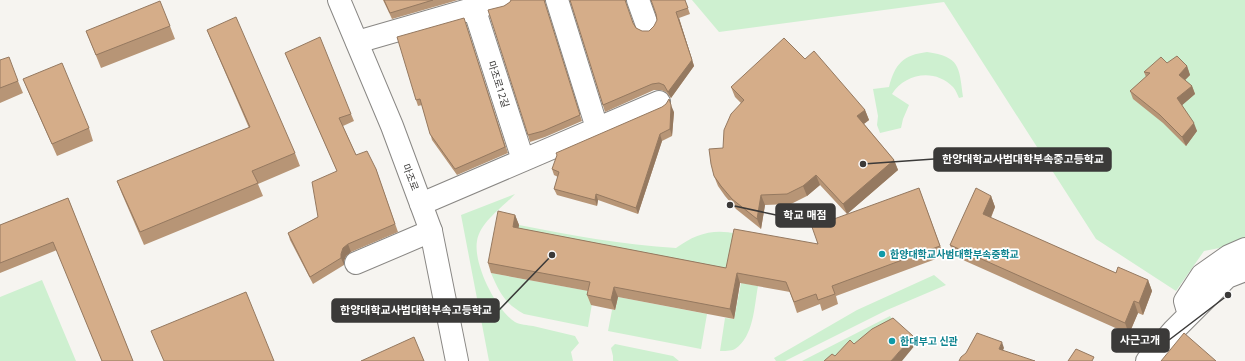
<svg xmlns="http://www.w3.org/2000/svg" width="1245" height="361" viewBox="0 0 1245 361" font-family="'Noto Sans','Noto Sans KR',sans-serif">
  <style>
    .green { fill: #cef0d0 }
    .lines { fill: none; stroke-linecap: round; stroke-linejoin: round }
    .minor-casing { stroke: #898784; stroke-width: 24 }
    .major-casing { stroke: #898784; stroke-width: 24 }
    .minor { stroke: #fff; stroke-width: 22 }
    .major { stroke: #fff; stroke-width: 22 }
    .wall { fill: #b79576 }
    .shaded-wall { fill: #957960 }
    .building { fill: #d5ad89; stroke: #957960 }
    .culture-dot { fill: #0f9aa8; stroke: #fff; stroke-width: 1.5 }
    .labels { text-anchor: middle; stroke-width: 3.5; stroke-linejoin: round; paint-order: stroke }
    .street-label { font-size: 10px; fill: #3b3a39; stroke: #fff }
    .culture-label { font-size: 10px; font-weight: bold; fill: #0d838f; stroke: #fff; text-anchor: start }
    .leader { fill: none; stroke: #3b3a39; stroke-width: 1.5 }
    .callout-dot { fill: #3b3a39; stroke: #fff; stroke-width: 1.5 }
    .callout { fill: #3b3a39; stroke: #3b3a39; stroke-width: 1.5 }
    .callout-label { font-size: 11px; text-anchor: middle; font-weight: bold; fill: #fff }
  </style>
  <rect width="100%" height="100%" fill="#f6f4f0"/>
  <!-- green -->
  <path class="green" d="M 692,0 L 1245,0 L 1245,243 L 1204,251 L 1176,291 L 1096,239 L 944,2 L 719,32 Z
    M 927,52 C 960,57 959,66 963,97 L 959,98 C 957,94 956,90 953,87 C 935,68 905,73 892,94 L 909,105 L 903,119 L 901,128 L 880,133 L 877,125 L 878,116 L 873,89 L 889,87 C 895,64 903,55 927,52 Z
    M 515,194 C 503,207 480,222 477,241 C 473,264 496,310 515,322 C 520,325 528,325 533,326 C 547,329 561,333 575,336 L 579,343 L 571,352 L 573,361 L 489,361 L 461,215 Z
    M 519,225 C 571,235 623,245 676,248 C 695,234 714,228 737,234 L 729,278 L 517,238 Z
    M 491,273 L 594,292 L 588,327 L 524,314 C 505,304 499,292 491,273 Z
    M 934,275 L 946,285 L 887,310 L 785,361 L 776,361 L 774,358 L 857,310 Z
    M 42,280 L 76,361 L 0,361 L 0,297 Z
    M 741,283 L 758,286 C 754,307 754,336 735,349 C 731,351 724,351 720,351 L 725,318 L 734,319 Z
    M 618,297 L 707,314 L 701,349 L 608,331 L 612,310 L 615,310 Z
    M 890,316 L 896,326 L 841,361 L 802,361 Z
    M 615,344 L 673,356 L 679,361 L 613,361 L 613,356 L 611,348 Z"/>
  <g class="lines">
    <!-- minor casing -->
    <g class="minor-casing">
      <path id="minor" d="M 557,0 L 597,128
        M 638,0 L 647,25
        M 474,8 L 523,160
        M 357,42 L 503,0
        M 421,204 L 659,102
        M 356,263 L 431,231
        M 1189,315 L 1185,301 L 1202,275 L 1229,256 L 1245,249
        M 1147,361 L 1174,330 L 1227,277 L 1245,270"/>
    </g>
    <!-- major casing -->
    <g class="major-casing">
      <path id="major" d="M 339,0 L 392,126 L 431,231 L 457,361"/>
    </g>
    <!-- minor -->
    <use href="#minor" class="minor"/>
    <!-- major -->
    <use href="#major" class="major"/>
  </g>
  <!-- wall -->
  <path class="wall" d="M 383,0 L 458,0 L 392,19 Z
    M 511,0 L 545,0 L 545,4 L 582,121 L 545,137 L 530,142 L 528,135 L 504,6 L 510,2 Z
    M 570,0 L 626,0 L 626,4 L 633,23 L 636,28 L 642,31 L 649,31 L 654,26 L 685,0 L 690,14 L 679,18 L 694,66 L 671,98 L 666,92 L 661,90 L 654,90 L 605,112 Z
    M 466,24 L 508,153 L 457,175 L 432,140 L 422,105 L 418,106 L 416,100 Z
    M 170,26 L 175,39 L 101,68 L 86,31 Z
    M 207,30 L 295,153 L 300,166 L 258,184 L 263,196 L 144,245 L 122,194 L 117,181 L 249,128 L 212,42 Z
    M 285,53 L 351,114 L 354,121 L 343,126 L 356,155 L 376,169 L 398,232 L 351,252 L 346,256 L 344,261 L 344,265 L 313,284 L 290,240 L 288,233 L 318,217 L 337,171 Z
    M 805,59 L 865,110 L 869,120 L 864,124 L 894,160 L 898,170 L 847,214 L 820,185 L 807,196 L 791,204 L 765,205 L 761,229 L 736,209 L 725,196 L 718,186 L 714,176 L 723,148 L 741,103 L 735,97 L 731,87 Z
    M 0,60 L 18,81 L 23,93 L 0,103 Z
    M 1167,63 L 1187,66 L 1190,75 L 1185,80 L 1192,86 L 1195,94 L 1182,105 L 1197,131 L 1186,146 L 1163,123 L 1133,99 L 1130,91 L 1146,77 L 1144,72 Z
    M 23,79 L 89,128 L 93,141 L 57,156 L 28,91 Z
    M 674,112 L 672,136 L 662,141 L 638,214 L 598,200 L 597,206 L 557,195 L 554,189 L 558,177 L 554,175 L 552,169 Z
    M 919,188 L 944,256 L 836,296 L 838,304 L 822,311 L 820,304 L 797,313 L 790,292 L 740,283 L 734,319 L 618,297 L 615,310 L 591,305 L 587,295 L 588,291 L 491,273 L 488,263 L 515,215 L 519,225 L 518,228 L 726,268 L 818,244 Z
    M 991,196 L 995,207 L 991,218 L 1116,273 L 1148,280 L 1152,291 L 1143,315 L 1138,313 L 1129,334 L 954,256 L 950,245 Z
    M 68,198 L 133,361 L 102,361 L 57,250 L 0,273 L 0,225 Z"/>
  <!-- shaded-wall -->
  <path class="shaded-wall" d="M 679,18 L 694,66 L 671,98 L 668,92 Z
    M 1187,66 L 1190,75 L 1182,83 L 1179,75 Z
    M 1192,86 L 1195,94 L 1180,107 L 1177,98 Z
    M 671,105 L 674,112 L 672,136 L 670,129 Z
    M 865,110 L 869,120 L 861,126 L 857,116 Z
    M 1194,123 L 1197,131 L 1186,146 L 1182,137 Z
    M 660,134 L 662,141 L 638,214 L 636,208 Z
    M 894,160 L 898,170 L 847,214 L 843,204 Z
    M 816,175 L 820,185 L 807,196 L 803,186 Z
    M 596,194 L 598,200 L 597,206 L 595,200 Z
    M 761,195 L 765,205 L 761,229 L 757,219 Z
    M 991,196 L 995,207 L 987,226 L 983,214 Z
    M 515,215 L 519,225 L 517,238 L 513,227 Z
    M 348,244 L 351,252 L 346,256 L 344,261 L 344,265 L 341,258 L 341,254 L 343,248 Z
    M 737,273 L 740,283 L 734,319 L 730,309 Z
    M 1148,280 L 1152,291 L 1143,315 L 1139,303 Z
    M 614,287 L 618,297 L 615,310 L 611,300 Z
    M 1134,301 L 1138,313 L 1129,334 L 1125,323 Z
    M 913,336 L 916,344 L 902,361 L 891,361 Z
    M 1002,342 L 1004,348 L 1001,355 L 999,349 Z"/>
  <!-- building -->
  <path class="building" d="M 384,0 L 433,0 L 390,13 Z
    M 511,0 L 544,0 L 580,115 L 543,131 L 528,135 L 488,10 L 504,6 L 510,2 Z
    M 570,0 L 625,0 L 633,23 L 636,28 L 642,31 L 649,31 L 654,26 L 657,20 L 656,14 L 651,0 L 685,0 L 688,8 L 676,12 L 692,60 L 668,92 L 664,85 L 659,83 L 652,84 L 603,105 Z
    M 160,1 L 170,26 L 96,55 L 86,31 Z
    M 236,17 L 295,153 L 252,171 L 258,183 L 140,232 L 117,181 L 250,127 L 207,30 Z
    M 464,18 L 505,147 L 455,169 L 430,134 L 420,99 L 416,100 L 397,37 Z
    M 320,37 L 351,114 L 339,118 L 356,155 L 367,151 L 376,169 L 395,224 L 348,244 L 343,248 L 341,254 L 341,258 L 310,277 L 288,233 L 318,217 L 312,182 L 337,171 L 285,53 Z
    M 784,38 L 805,59 L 814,51 L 865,110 L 857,116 L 894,160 L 843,204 L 816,175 L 803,186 L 787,194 L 761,195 L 757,219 L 732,199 L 721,186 L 714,176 L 711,164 L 709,149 L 723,148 L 724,130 L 731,114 L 744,100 L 731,87 Z
    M 1177,56 L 1187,66 L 1179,75 L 1192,86 L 1177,98 L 1194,123 L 1182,137 L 1160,115 L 1130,91 L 1150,73 L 1144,72 L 1161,57 L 1167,63 Z
    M 9,57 L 18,81 L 0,88 L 0,60 Z
    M 62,63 L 89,128 L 52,144 L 23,79 Z
    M 669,99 L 671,105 L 670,129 L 660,134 L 636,208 L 596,194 L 595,200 L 554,189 L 559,172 L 552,169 L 557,155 L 556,153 L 662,107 L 666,104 Z
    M 919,188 L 940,246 L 832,286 L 835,294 L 818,300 L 816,294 L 794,302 L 786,282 L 737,273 L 730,309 L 614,287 L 611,300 L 587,295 L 590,282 L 488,263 L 498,211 L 515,215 L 513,227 L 726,268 L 734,229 L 818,244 L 812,227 Z
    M 976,188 L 991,196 L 983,214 L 1116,273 L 1118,267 L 1148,280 L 1139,303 L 1134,301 L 1125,323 L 950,245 Z
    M 68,198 L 133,361 L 102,361 L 53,242 L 0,263 L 0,225 Z
    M 246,292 L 274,361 L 164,361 L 151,331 Z
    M 893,318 L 913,336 L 891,361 L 824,361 L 832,354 L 835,356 L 850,340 L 854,344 L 872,329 Z
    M 977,333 L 1002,342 L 999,349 L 1035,361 L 959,361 L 961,357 L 966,353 Z
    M 1184,333 L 1216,361 L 1161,361 Z
    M 414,337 L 424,361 L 361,361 Z
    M 1076,349 L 1094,357 L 1092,361 L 1068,361 Z"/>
  <!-- markers -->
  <g class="culture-dot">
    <circle cx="882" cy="254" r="4"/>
    <circle cx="892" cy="341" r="4"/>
  </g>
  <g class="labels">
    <!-- street labels -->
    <g class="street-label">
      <text transform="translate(499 84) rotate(72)" y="4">마조로12길</text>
      <text transform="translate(411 177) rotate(69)" y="4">마조로</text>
    </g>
    <!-- culture labels -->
    <g class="culture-label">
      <text x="890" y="258">한양대학교사범대학부속중학교</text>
      <text x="900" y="345">한대부고 신관</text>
    </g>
  </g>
  <!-- callouts -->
  <path class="leader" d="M863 164L934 159M730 205L776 215M552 255L499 310M1228 295L1169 340"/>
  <g class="callout-dot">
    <circle cx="863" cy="164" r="4"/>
    <circle cx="730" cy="205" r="4"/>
    <circle cx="552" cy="255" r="4"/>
    <circle cx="1228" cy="295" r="4"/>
  </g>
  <g class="callout">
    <rect x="934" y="148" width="177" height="23" rx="4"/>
    <rect x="776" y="204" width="59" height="23" rx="4"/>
    <rect x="332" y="299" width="167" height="23" rx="4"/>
    <rect x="1112" y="329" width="57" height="23" rx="4"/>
  </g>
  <g class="callout-label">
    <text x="1023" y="163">한양대학교사범대학부속중고등학교</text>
    <text x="805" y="219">학교 매점</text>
    <text x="416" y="314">한양대학교사범대학부속고등학교</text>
    <text x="1140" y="344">사근고개</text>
  </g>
</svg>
